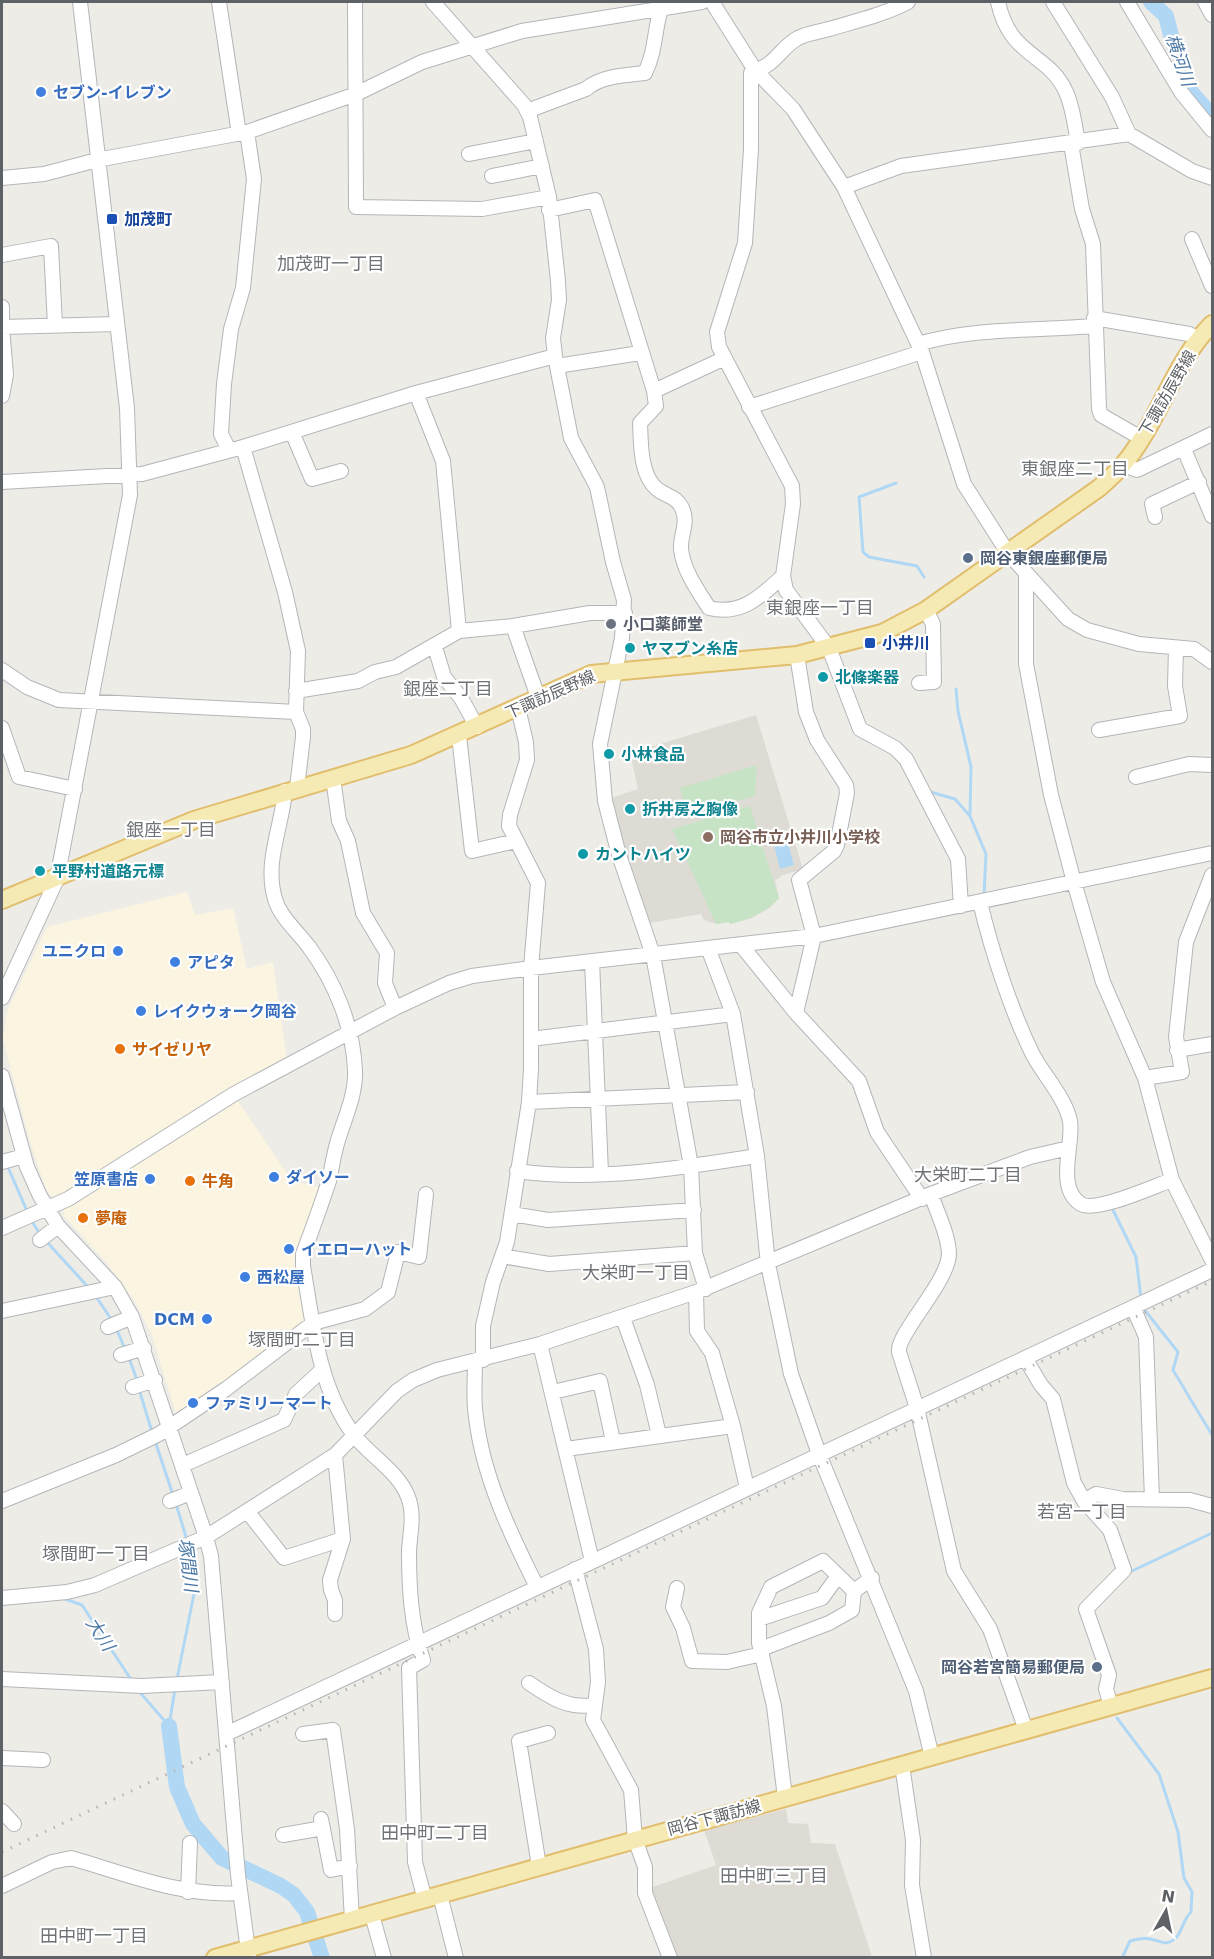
<svg xmlns="http://www.w3.org/2000/svg" width="1214" height="1959" viewBox="0 0 1214 1959" font-family="'DejaVu Sans','Noto Sans JP',sans-serif">
  <style>
    .commercial { fill: #faf4e0 }
    .education { fill: #dedbd5 }
    .green { fill: #c7e3c6 }
    .water { fill: #b0d8f5 }
    .lines { fill: none; stroke-linecap: round; stroke-linejoin: round }
    .stream { stroke: #b0d8f5; stroke-width: 3 }
    .river { stroke: #b0d8f5; stroke-width: 16 }
    .minor-casing { stroke: #b3b6b9; stroke-width: 16 }
    .major-casing { stroke: #e1be6d; stroke-width: 20 }
    .minor { stroke: #fff; stroke-width: 14 }
    .major { stroke: #f6eab4; stroke-width: 16 }
    .rail { stroke: #b4b5b5; stroke-width: 3; stroke-dasharray: 1.5 8; stroke-linecap: butt }
    .shop-dot { fill: #3f7fe0; stroke: #fff; stroke-width: 2 }
    .transit-dot { fill: #1a4fb4; stroke: #fff; stroke-width: 2 }
    .service-dot { fill: #5c6f8a; stroke: #fff; stroke-width: 2 }
    .worship-dot { fill: #6b7280; stroke: #fff; stroke-width: 2 }
    .culture-dot { fill: #0f9aa8; stroke: #fff; stroke-width: 2 }
    .education-dot { fill: #8d6e63; stroke: #fff; stroke-width: 2 }
    .food-dot { fill: #e8710a; stroke: #fff; stroke-width: 2 }
    .labels { text-anchor: middle; stroke-width: 4.5; stroke-linejoin: round; paint-order: stroke }
    .shop-label { font-size: 16px; font-weight: bold; fill: #366cbe; stroke: #fff; text-anchor: start }
    .transit-label { font-size: 16px; font-weight: bold; fill: #164399; stroke: #fff; text-anchor: start }
    .street-label { font-size: 16px; fill: #5e6165; stroke: #fff }
    .service-label { font-size: 16px; font-weight: bold; fill: #4e5e75; stroke: #fff; text-anchor: start }
    .worship-label { font-size: 16px; font-weight: bold; fill: #5b616d; stroke: #fff; text-anchor: start }
    .culture-label { font-size: 16px; font-weight: bold; fill: #0d838f; stroke: #fff; text-anchor: start }
    .education-label { font-size: 16px; font-weight: bold; fill: #785e54; stroke: #fff; text-anchor: start }
    .food-label { font-size: 16px; font-weight: bold; fill: #c56008; stroke: #fff; text-anchor: start }
    .water-label { font-size: 18px; font-style: italic; fill: #4e7aa6; stroke: #fff }
    .neighbourhood-label { font-size: 18px; fill: #6f7377; stroke: #fff }
  </style>
  <rect width="100%" height="100%" fill="#eeece7"/>
  <!-- commercial -->
  <path class="commercial" d="M 187,892 L 195,915 L 233,908 L 247,969 L 273,962 L 287,1061 L 60,1198 L 53,1197 L 46,1190 L 29,1139 L 3,1039 L 7,1011 L 47,927 Z
    M 236,1098 L 292,1181 L 323,1188 L 300,1254 L 309,1320 L 177,1417 L 151,1333 L 134,1300 L 107,1263 L 63,1215 L 64,1208 Z"/>
  <!-- education -->
  <path class="education" d="M 756,715 L 803,869 L 780,876 L 780,878 L 775,880 L 779,898 L 771,907 L 752,918 L 730,924 L 729,922 L 716,924 L 704,920 L 701,914 L 650,923 L 608,799 L 638,789 L 630,753 Z
    M 786,1809 L 788,1823 L 808,1824 L 811,1843 L 835,1844 L 872,1957 L 673,1957 L 647,1889 L 716,1865 L 704,1830 Z"/>
  <!-- green -->
  <path class="green" d="M 757,765 L 755,796 L 693,813 L 684,804 L 680,788 Z
    M 750,806 L 779,898 C 765,913 750,920 730,924 L 729,922 L 716,924 L 672,829 Z"/>
  <!-- water -->
  <path class="water" d="M 785,833 L 794,865 L 780,869 L 772,837 Z"/>
  <g class="lines">
    <!-- stream -->
    <path class="stream" d="M 896,483 L 859,497 L 863,552 L 869,557 L 917,566 L 924,577
      M 956,689 L 958,711 L 971,767 L 970,814
      M 927,791 L 955,799 L 970,816 L 986,854 L 984,895
      M 7,1165 L 27,1211
      M 1111,1206 L 1136,1257 L 1141,1299
      M 31,1220 L 40,1234
      M 47,1242 L 89,1288
      M 95,1295 L 113,1322
      M 1143,1308 L 1178,1352 L 1173,1370 L 1212,1435
      M 116,1328 L 125,1349
      M 129,1358 L 137,1380
      M 139,1389 L 152,1432
      M 155,1441 L 173,1495
      M 176,1504 L 187,1540
      M 1132,1571 L 1212,1533
      M 65,1599 L 82,1605 L 132,1681
      M 177,1679 L 194,1594 L 189,1550
      M 137,1689 L 169,1726
      M 1117,1718 L 1159,1774 L 1178,1832 L 1184,1878 L 1192,1892 L 1191,1912 C 1180,1922 1183,1941 1165,1943 C 1151,1939 1144,1936 1130,1941 L 1122,1958
      M 169,1726 L 175,1689"/>
    <!-- river -->
    <path class="river" d="M 1151,2 L 1166,16 L 1172,39 L 1182,59 L 1190,91 L 1212,116
      M 169,1726 L 177,1787 L 193,1824 L 222,1858 L 281,1886 L 294,1895 L 307,1912 L 322,1958"/>
    <!-- minor casing -->
    <g class="minor-casing">
      <path id="minor" d="M 219,2 L 239,134
        M 355,2 L 356,207 L 482,209 L 549,197
        M 433,2 L 524,105 L 530,117 L 549,197 L 558,281 L 559,300 L 553,338 L 555,356 L 571,438 L 597,487 L 613,562 L 624,600 L 622,638 L 600,744 L 605,801 L 619,855 L 653,955 L 691,1166 L 695,1253 L 706,1289
        M 712,2 L 755,70 L 793,109 L 844,187 L 922,352 L 964,484 L 1008,553 L 1068,619 L 1087,630 L 1139,644 L 1194,649 L 1212,662
        M 998,2 C 1010,58 1049,53 1066,92 C 1073,107 1075,127 1078,143
        M 1053,2 L 1112,97 L 1129,134
        M 1127,2 L 1181,92 L 1212,130
        M 1205,2 L 1212,15
        M 755,70 L 751,73 L 751,149 L 745,243 L 717,332 L 719,347 L 792,486 L 793,504 L 783,576 L 786,590 L 829,648 L 860,729 L 895,748 L 906,759 L 958,859 L 961,906
        M 755,70 C 775,66 781,47 798,38 C 808,33 819,32 829,29 C 856,21 883,15 908,2
        M 527,111 L 586,89 C 600,76 627,75 645,73 C 656,50 654,32 661,8
        M 1071,144 L 1082,209 L 1093,244 L 1099,409 L 1101,415 L 1141,438
        M 469,154 L 536,141
        M 492,176 L 542,166
        M 2,178 L 44,174 L 97,160 L 247,132 L 356,94 L 422,62 L 522,31 L 702,2
        M 844,187 L 901,166 L 1129,134 L 1192,171 L 1212,178
        M 549,210 L 595,200 L 654,391 L 656,406 L 640,423 C 641,444 640,475 657,489 C 667,497 676,496 682,508 C 689,523 680,535 681,549 C 683,570 698,591 709,608 C 742,616 761,596 783,576
        M 1192,239 L 1212,286
        M 2,255 L 51,246 L 55,325
        M 2,307 L 2,327 L 117,324
        M 1094,318 L 1189,334 L 1199,339
        M 918,344 C 975,327 1036,331 1094,326
        M 557,366 L 640,353
        M 654,391 L 725,358
        M 416,393 L 443,461 L 459,631
        M 2,396 L 6,375 L 2,327
        M 749,407 L 922,352
        M 292,432 L 312,479 L 341,471
        M 243,447 L 285,592 L 298,651 L 296,712 L 303,729 L 303,737 L 297,788
        M 1184,449 L 1212,516
        M 229,450 L 221,434 L 224,384 L 231,329 L 243,288 L 254,179 L 247,132
        M 1123,465 L 1137,470 L 1212,434
        M 2,482 L 142,474 L 243,447 L 416,393 L 555,356
        M 1155,517 L 1152,504 L 1199,482
        M 1026,575 L 1026,664 L 1051,795 L 1074,882 L 1103,982 L 1145,1078 L 1172,1180 L 1212,1260
        M 513,626 L 538,697
        M 435,647 L 444,677 L 461,698 L 477,727
        M 2,670 L 27,687 L 59,700 L 296,712
        M 919,683 L 934,682 L 933,624 L 926,610
        M 296,691 L 358,681 L 375,672 L 396,667 L 459,631 L 513,626 L 590,613 L 625,613
        M 2,728 L 19,777 L 75,789
        M 1099,730 L 1180,716 L 1175,686 L 1176,648
        M 459,736 L 472,851 L 516,841
        M 1136,777 L 1189,764 L 1212,765
        M 333,778 L 339,821 L 348,841 L 363,913 L 387,953 L 385,983 L 395,1008
        M 285,791 C 282,827 264,862 275,899 C 280,917 298,932 309,947 C 335,982 353,1026 355,1070 C 356,1095 345,1117 338,1140 C 334,1153 332,1167 329,1181 C 321,1205 312,1230 303,1254 L 303,1266 C 313,1323 318,1387 354,1435 C 370,1456 399,1472 408,1497 C 415,1515 410,1533 409,1551 C 409,1588 411,1625 423,1660 L 409,1668 L 415,1862 L 425,1900
        M 980,902 C 991,949 1011,1010 1032,1053 C 1043,1075 1065,1097 1070,1121 C 1074,1144 1055,1188 1081,1204 C 1096,1213 1154,1186 1172,1180
        M 741,945 L 796,1013 L 859,1081 L 877,1132 L 922,1199
        M 708,948 L 733,1014 L 757,1156 L 768,1264 L 791,1374 L 819,1454 L 916,1691 L 932,1757
        M 592,961 L 601,1173
        M 2,998 L 57,879 L 130,495 L 127,408 L 80,2
        M 796,1013 L 814,936 L 799,880 L 834,851 L 837,845 L 847,793 L 846,785 L 817,740 L 806,712 L 797,655
        M 531,1039 L 733,1014
        M 1177,1050 L 1212,1044
        M 2,1076 L 27,1167 L 40,1196 L 58,1226 L 115,1287 L 132,1317 L 206,1537 L 211,1556 L 238,1875 L 249,1958
        M 1145,1078 L 1182,1072 L 1176,1037 L 1186,942 L 1212,875
        M 529,1102 L 747,1092
        M 2,1162 L 24,1156
        M 517,1171 C 594,1182 681,1168 757,1156
        M 931,1194 C 937,1213 948,1233 949,1253 C 949,1282 896,1334 899,1352 L 917,1408 L 954,1571 L 990,1629 L 1026,1730
        M 512,1214 L 548,1220 L 694,1210
        M 2,1228 L 68,1199 L 234,1094 L 395,1008 L 449,983 L 472,976 L 531,968 L 814,936 L 1212,853
        M 40,1240 L 58,1226
        M 502,1256 L 549,1264 L 695,1253
        M 1133,1307 L 1146,1337 L 1152,1499
        M 2,1311 L 115,1287
        M 623,1318 L 647,1385 L 659,1435
        M 108,1327 L 132,1317
        M 540,1344 L 592,1561
        M 121,1355 L 144,1348
        M 1025,1358 L 1041,1385 L 1053,1399 L 1074,1483 L 1084,1501 L 1110,1530 L 1124,1570 L 1086,1609 L 1109,1675 L 1106,1689 L 1111,1706
        M 483,1360 L 483,1326 L 493,1282 L 507,1242 L 529,1102 L 531,1069 L 531,968 L 538,883 L 509,826 L 510,815 L 527,760 L 526,742 L 518,708
        M 475,1362 C 475,1380 473,1399 476,1417 C 483,1477 510,1533 537,1587
        M 133,1387 L 155,1380
        M 553,1392 L 600,1381 L 613,1441
        M 733,1426 L 747,1488
        M 566,1449 L 733,1426 L 712,1353 L 697,1331 L 696,1292
        M 335,1455 L 343,1539 L 330,1580 L 331,1590 L 335,1600 L 335,1614
        M 183,1465 L 284,1420 L 296,1394 L 323,1369
        M 2,1501 L 116,1455 L 159,1434 L 226,1389 L 313,1323 L 365,1309 L 388,1292 L 398,1252 L 419,1257 L 426,1194
        M 170,1501 L 191,1493
        M 1084,1501 L 1096,1494 L 1123,1499 L 1190,1500 L 1212,1506
        M 247,1511 L 284,1558 L 343,1539
        M 575,1569 L 596,1649 L 598,1682 L 593,1720 L 631,1790 L 635,1839 L 645,1867 L 645,1893 L 670,1958
        M 677,1588 L 673,1607 L 683,1628 L 692,1661 L 727,1662 L 762,1654
        M 2,1598 L 67,1592 L 95,1585 L 206,1537 L 335,1455 L 397,1391 L 413,1380 L 437,1370 L 540,1344 L 696,1292 L 931,1194 L 1030,1157 L 1069,1148
        M 759,1619 L 822,1598 L 838,1576
        M 761,1649 L 829,1623 L 852,1610 L 854,1591 L 872,1578
        M 2,1679 L 142,1686 L 222,1682
        M 529,1683 C 551,1698 568,1709 595,1705
        M 226,1734 L 1212,1270
        M 303,1734 L 333,1730 L 347,1829 L 352,1920
        M 2,1758 L 43,1760
        M 902,1765 L 913,1840 L 912,1885 L 924,1958
        M 785,1798 L 774,1706 L 759,1643 L 759,1613 L 771,1587 L 823,1561 L 854,1591
        M 2,1811 L 14,1824
        M 321,1819 L 331,1870 L 350,1866
        M 283,1835 L 323,1828
        M 539,1866 L 519,1741 L 548,1733
        M 2,1886 L 52,1862 L 71,1858 C 127,1874 182,1897 240,1893
        M 188,1892 L 190,1843
        M 440,1895 L 456,1958
        M 372,1915 L 384,1958"/>
    </g>
    <!-- major casing -->
    <g class="major-casing">
      <path id="major" d="M 2,900 L 194,820 L 411,755 L 591,674 L 797,655 L 882,633 L 926,610 L 1099,488 C 1107,481 1115,474 1122,466 C 1159,423 1172,364 1212,324
        M 215,1958 L 1212,1678"/>
    </g>
    <!-- minor -->
    <use href="#minor" class="minor"/>
    <!-- major -->
    <use href="#major" class="major"/>
    <!-- rail -->
    <path class="rail" d="M 2,1852 L 1212,1281"/>
  </g>
  <!-- markers -->
  <g class="shop-dot">
    <circle cx="41" cy="92" r="6"/>
    <circle cx="118" cy="951" r="6"/>
    <circle cx="175" cy="962" r="6"/>
    <circle cx="141" cy="1011" r="6"/>
    <circle cx="274" cy="1177" r="6"/>
    <circle cx="150" cy="1179" r="6"/>
    <circle cx="289" cy="1249" r="6"/>
    <circle cx="245" cy="1277" r="6"/>
    <circle cx="207" cy="1319" r="6"/>
    <circle cx="193" cy="1403" r="6"/>
  </g>
  <g class="transit-dot">
    <rect x="106" y="213" width="12" height="12" rx="3"/>
    <rect x="864" y="637" width="12" height="12" rx="3"/>
  </g>
  <g class="service-dot">
    <circle cx="968" cy="558" r="6"/>
    <circle cx="1097" cy="1667" r="6"/>
  </g>
  <circle class="worship-dot" cx="611" cy="624" r="6"/>
  <g class="culture-dot">
    <circle cx="630" cy="648" r="6"/>
    <circle cx="823" cy="677" r="6"/>
    <circle cx="609" cy="754" r="6"/>
    <circle cx="630" cy="809" r="6"/>
    <circle cx="583" cy="854" r="6"/>
    <circle cx="40" cy="871" r="6"/>
  </g>
  <circle class="education-dot" cx="708" cy="837" r="6"/>
  <g class="food-dot">
    <circle cx="120" cy="1049" r="6"/>
    <circle cx="190" cy="1181" r="6"/>
    <circle cx="83" cy="1218" r="6"/>
  </g>
  <g class="labels">
    <!-- shop labels -->
    <g class="shop-label">
      <text x="53" y="98">セブン-イレブン</text>
      <text x="106" y="957" text-anchor="end">ユニクロ</text>
      <text x="187" y="968">アピタ</text>
      <text x="153" y="1017">レイクウォーク岡谷</text>
      <text x="286" y="1183">ダイソー</text>
      <text x="138" y="1185" text-anchor="end">笠原書店</text>
      <text x="301" y="1255">イエローハット</text>
      <text x="257" y="1283">西松屋</text>
      <text x="195" y="1325" text-anchor="end">DCM</text>
      <text x="205" y="1409">ファミリーマート</text>
    </g>
    <!-- transit labels -->
    <g class="transit-label">
      <text x="124" y="225">加茂町</text>
      <text x="882" y="649">小井川</text>
    </g>
    <!-- street labels -->
    <g class="street-label">
      <text transform="translate(1167 393) rotate(-60)" y="6">下諏訪辰野線</text>
      <text transform="translate(550 694) rotate(-24)" y="6">下諏訪辰野線</text>
      <text transform="translate(714 1817) rotate(-15)" y="6">岡谷下諏訪線</text>
    </g>
    <!-- service labels -->
    <g class="service-label">
      <text x="980" y="564">岡谷東銀座郵便局</text>
      <text x="1085" y="1673" text-anchor="end">岡谷若宮簡易郵便局</text>
    </g>
    <!-- worship labels -->
    <g class="worship-label">
      <text x="623" y="630">小口薬師堂</text>
    </g>
    <!-- culture labels -->
    <g class="culture-label">
      <text x="642" y="654">ヤマブン糸店</text>
      <text x="835" y="683">北條楽器</text>
      <text x="621" y="760">小林食品</text>
      <text x="642" y="815">折井房之胸像</text>
      <text x="595" y="860">カントハイツ</text>
      <text x="52" y="877">平野村道路元標</text>
    </g>
    <!-- education labels -->
    <g class="education-label">
      <text x="720" y="843">岡谷市立小井川小学校</text>
    </g>
    <!-- food labels -->
    <g class="food-label">
      <text x="132" y="1055">サイゼリヤ</text>
      <text x="202" y="1187">牛角</text>
      <text x="95" y="1224">夢庵</text>
    </g>
    <!-- water labels -->
    <g class="water-label">
      <text transform="translate(1180 60) rotate(71)" y="6">横河川</text>
      <text transform="translate(188 1565) rotate(83)" y="6">塚間川</text>
      <text transform="translate(100 1634) rotate(57)" y="6">大川</text>
    </g>
    <!-- neighbourhood labels -->
    <g class="neighbourhood-label">
      <text x="331" y="270">加茂町一丁目</text>
      <text x="1075" y="475">東銀座二丁目</text>
      <text x="820" y="614">東銀座一丁目</text>
      <text x="448" y="695">銀座二丁目</text>
      <text x="171" y="836">銀座一丁目</text>
      <text x="968" y="1181">大栄町二丁目</text>
      <text x="636" y="1279">大栄町一丁目</text>
      <text x="302" y="1346">塚間町二丁目</text>
      <text x="1082" y="1518">若宮一丁目</text>
      <text x="96" y="1560">塚間町一丁目</text>
      <text x="435" y="1839">田中町二丁目</text>
      <text x="774" y="1882">田中町三丁目</text>
      <text x="94" y="1942">田中町一丁目</text>
    </g>
  </g>
  <!-- border -->
  <rect width="1214" height="1959" fill="none" stroke="#5e6165" stroke-width="6"/>
  <!-- north arrow -->
  <g transform="translate(1166 1911) rotate(9)" stroke="#ffffff" stroke-width="4.5" paint-order="stroke">
  <path d="M0-4.5L10 22L0 15L-10 22Z" fill="#5e6165"/>
  <text y="-9" font-size="16" font-weight="bold" text-anchor="middle" fill="#5e6165">N</text>
  </g>
</svg>
